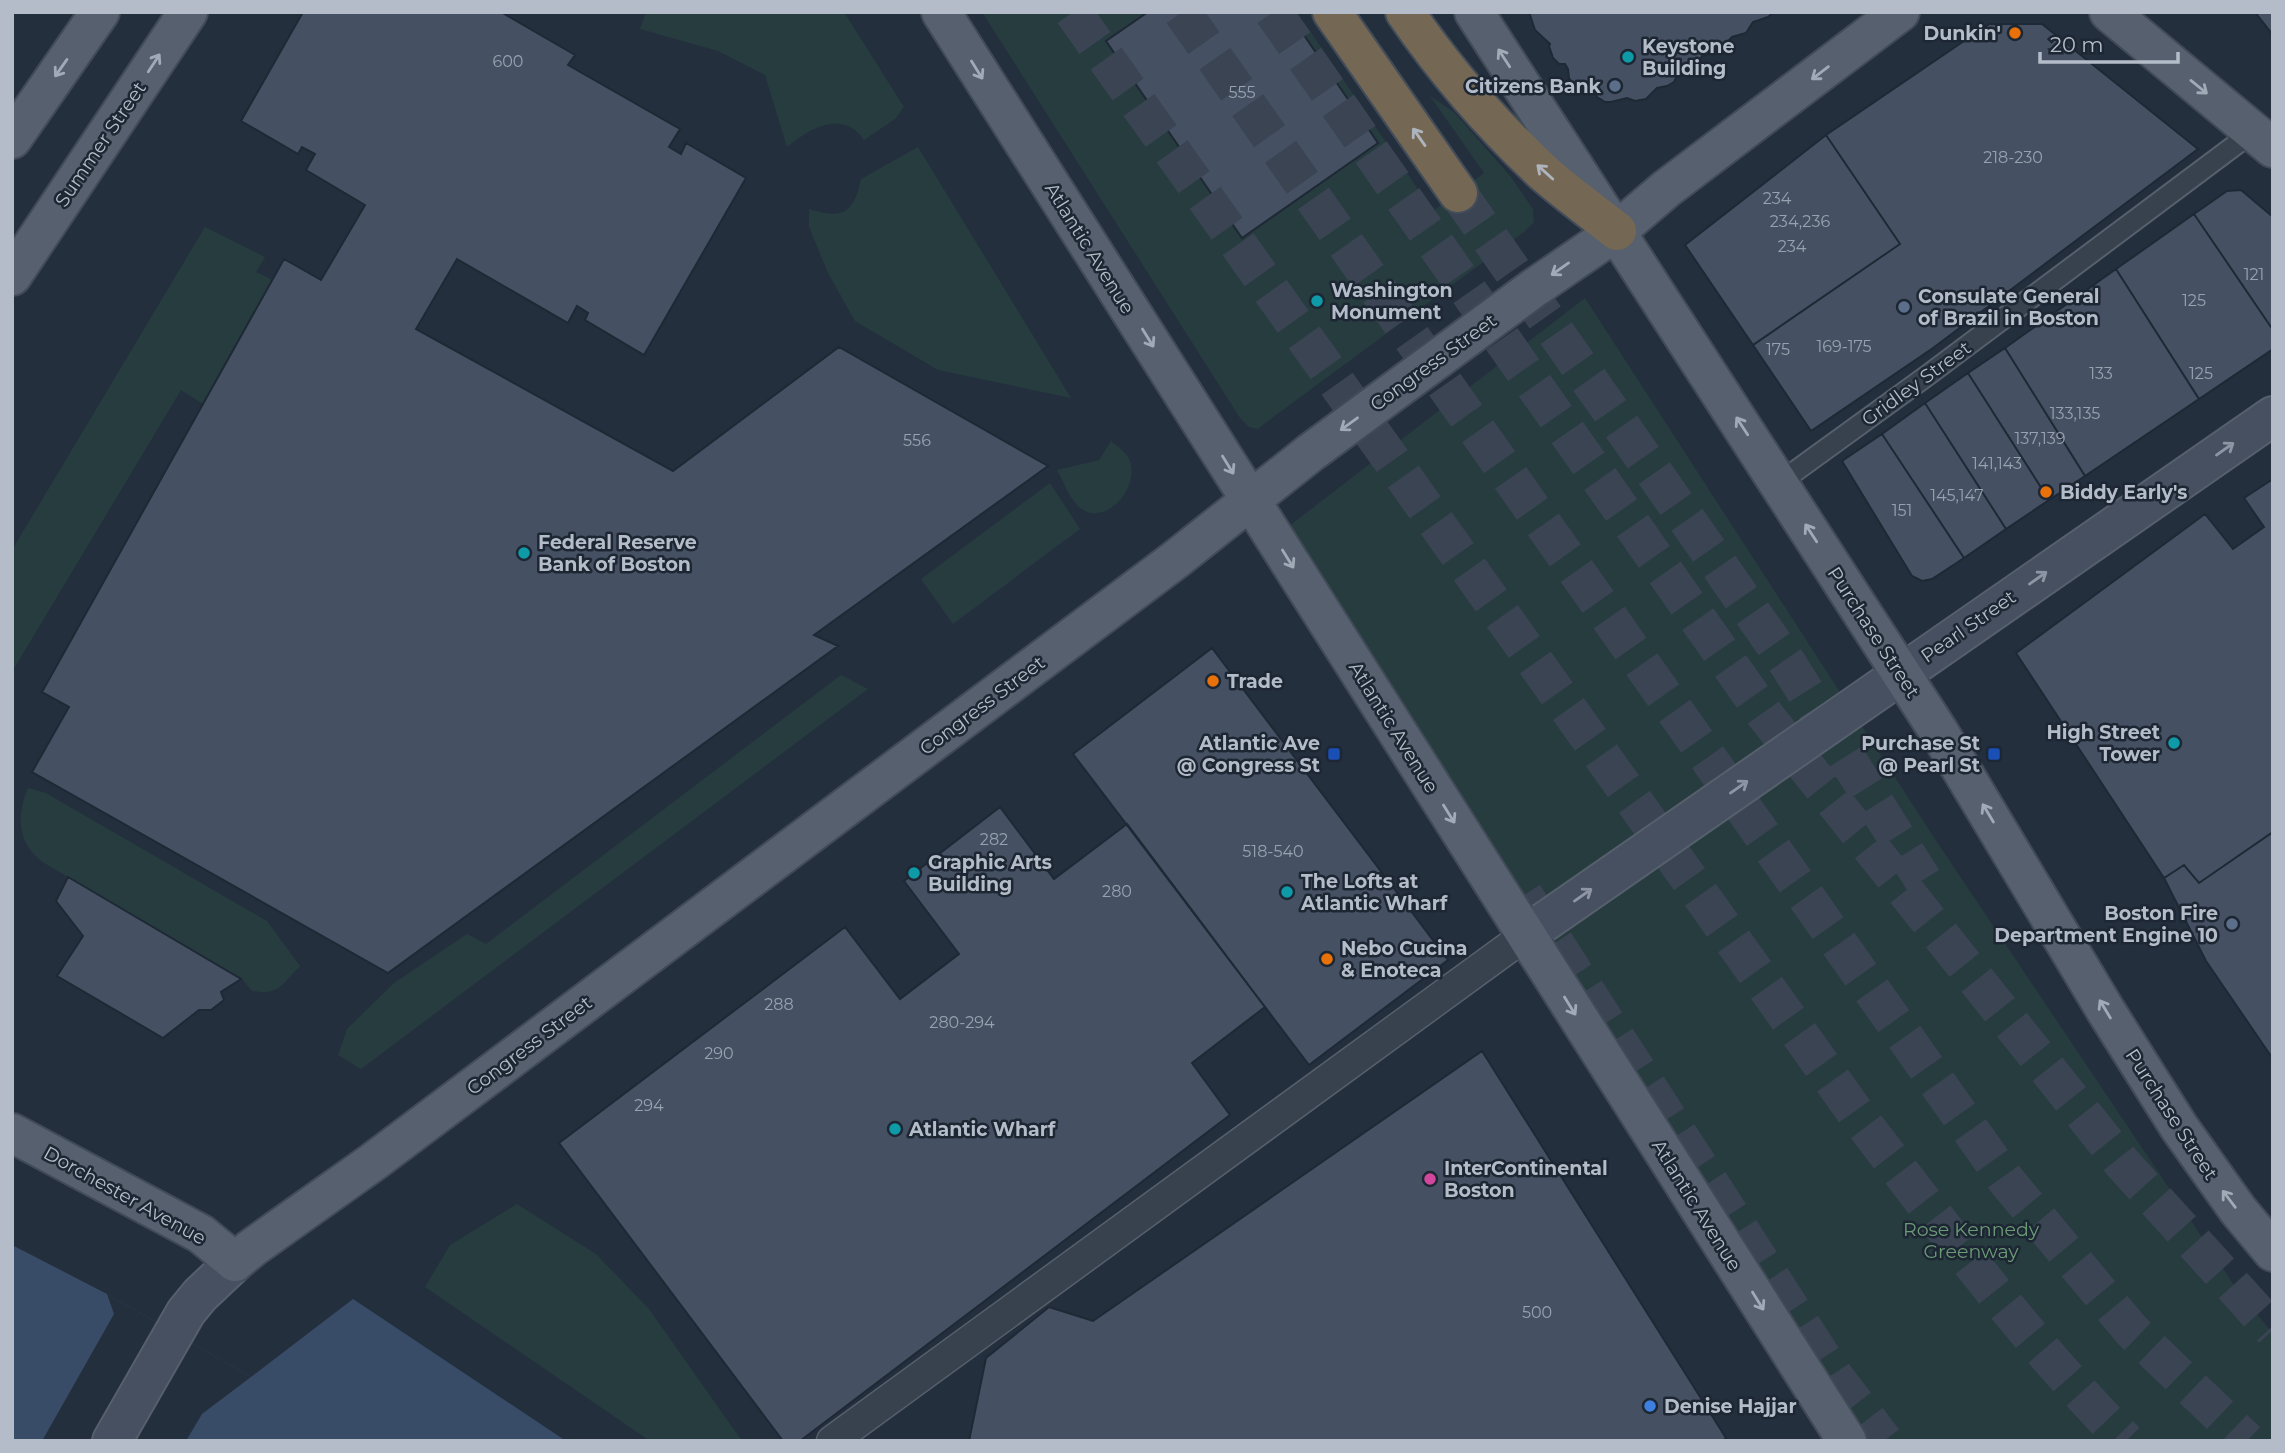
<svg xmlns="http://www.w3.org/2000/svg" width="2285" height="1453" viewBox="0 0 2285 1453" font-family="Montserrat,sans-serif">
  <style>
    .green { fill: #263c3f }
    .water { fill: #394c67 }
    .pier { fill: #242f3e }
    .building { fill: #455162; stroke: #1f2835; stroke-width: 2 }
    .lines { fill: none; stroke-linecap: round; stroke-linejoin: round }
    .motorway-tunnel { stroke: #3a4453; stroke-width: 38; stroke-dasharray: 38 19; stroke-linecap: butt }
    .service-casing { stroke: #565f6c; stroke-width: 23 }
    .pedestrian-casing { stroke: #565f6c; stroke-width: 33 }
    .secondary-casing { stroke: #565f6c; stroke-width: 42 }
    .primary-casing { stroke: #414a57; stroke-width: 42 }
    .motorway-casing { stroke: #434c59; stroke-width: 42 }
    .service { stroke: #38414e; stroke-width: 19 }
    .pedestrian { stroke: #38414e; stroke-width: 30 }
    .secondary { stroke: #465061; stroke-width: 38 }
    .primary { stroke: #56606e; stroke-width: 38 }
    .motorway { stroke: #746855; stroke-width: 38 }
    .oneway { stroke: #a1aab7 }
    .oneway2 { stroke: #aeb4bd }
    .oneway3 { stroke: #8e96a5 }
    .food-dot { fill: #e8710a; stroke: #1d2633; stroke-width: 2.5 }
    .culture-dot { fill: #0f9aa8; stroke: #1d2633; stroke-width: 2.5 }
    .service-dot { fill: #5c6f8a; stroke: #1d2633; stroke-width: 2.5 }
    .transit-dot { fill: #1a4fb4; stroke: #1d2633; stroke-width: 2.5 }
    .hotel-dot { fill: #d1479c; stroke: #1d2633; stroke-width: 2.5 }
    .shop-dot { fill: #3f7fe0; stroke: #1d2633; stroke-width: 2.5 }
    .labels { text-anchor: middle; stroke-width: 5; stroke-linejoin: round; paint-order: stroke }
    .number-label { font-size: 16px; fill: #98a1af }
    .poi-label { font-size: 19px; font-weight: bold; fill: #b4bcc9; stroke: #1d2633; text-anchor: start }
    .street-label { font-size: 19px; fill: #b4bcc9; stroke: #1d2633 }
    .park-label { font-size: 19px; fill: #6b9a76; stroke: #1d2633 }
  </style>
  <rect width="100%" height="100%" fill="#242f3e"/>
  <!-- green -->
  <path class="green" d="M 646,12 L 844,12 L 904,107 L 895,119 L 864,140 C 842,109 811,128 787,147 L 765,75 L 718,51 L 640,29 Z
    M 982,12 L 1297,12 L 1433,211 L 1484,173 L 1430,96 L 1454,112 L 1511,177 L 1533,209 L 1534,222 L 1524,232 L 1264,424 L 1258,429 L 1249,427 L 1240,418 Z
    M 918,147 L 1071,398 L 938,370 L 855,321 L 828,273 L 809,227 L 809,209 C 842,220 854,213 861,179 Z
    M 205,227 L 265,257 L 256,272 L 273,280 L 203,404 L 181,390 L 12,672 L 12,550 Z
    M 1585,298 L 1933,836 L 2234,1285 L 2273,1334 L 2273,1441 L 1869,1441 L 1284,530 Z
    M 1111,441 C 1118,447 1127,453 1130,461 C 1140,493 1099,531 1076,504 C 1068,495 1063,480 1057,470 L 1099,460 Z
    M 1050,483 L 1080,529 L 953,624 L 921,579 Z
    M 841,675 L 868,689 L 361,1069 L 338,1055 L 347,1029 L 394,983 L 467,934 L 486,944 Z
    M 28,788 L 46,793 L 267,921 L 300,966 C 283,983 279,996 252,991 L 241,978 L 44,863 C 17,843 16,817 28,788 Z
    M 517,1204 L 596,1254 L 649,1309 L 742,1441 L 650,1441 L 425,1287 L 450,1245 Z"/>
  <!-- water -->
  <path class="water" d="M 12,1245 L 107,1294 L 251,1377 L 353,1299 L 566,1441 L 12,1441 Z"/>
  <!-- pier -->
  <path class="pier" d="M 107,1294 L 251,1377 L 202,1414 L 186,1441 L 42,1441 L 114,1314 Z"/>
  <!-- building -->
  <path class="building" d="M 303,12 L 501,12 L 575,55 L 568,65 L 680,129 L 669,147 L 681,154 L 686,143 L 746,178 L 644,355 L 585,320 L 588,313 L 577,306 L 568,323 L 457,259 L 416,329 L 673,471 L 839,347 L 1048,466 L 814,635 L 838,646 L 388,973 L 32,772 L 69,707 L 42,692 L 284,259 L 321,280 L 365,205 L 306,170 L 315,154 L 302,147 L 298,154 L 241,121 Z
    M 1148,12 L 1288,12 L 1378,143 L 1242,238 L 1106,41 Z
    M 1529,12 L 1774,12 L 1768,17 L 1753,22 L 1746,33 L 1732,37 L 1721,50 L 1702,56 L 1698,64 L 1678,74 L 1674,82 L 1667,86 L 1657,88 L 1646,99 L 1635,101 L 1627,98 L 1611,102 L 1605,102 L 1597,97 L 1594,91 L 1579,88 L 1573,84 L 1569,78 L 1568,69 L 1565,64 L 1559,64 L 1553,58 L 1549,46 L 1550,44 L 1535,30 Z
    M 2255,12 L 2273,12 L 2273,35 Z
    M 1989,24 L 2042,24 L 2198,149 L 1933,348 L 1811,431 L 1753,345 L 1900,244 L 1826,135 Z
    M 1826,135 L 1900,244 L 1753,345 L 1685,245 Z
    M 2241,190 L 2273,217 L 2273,330 L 2194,214 L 2227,191 Z
    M 2194,214 L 2273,330 L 2273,349 L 2199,399 L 2116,269 Z
    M 2116,269 L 2199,399 L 2085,476 L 2005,348 Z
    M 2005,348 L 2085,476 L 2049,500 L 1968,373 Z
    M 1968,373 L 2049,500 L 2006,529 L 1925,403 Z
    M 1925,403 L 2006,529 L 1964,558 L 1882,434 Z
    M 1882,434 L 1964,558 L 1932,579 L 1922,581 L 1912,576 L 1842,461 Z
    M 2273,479 L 2273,832 L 2199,883 L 2184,865 L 2164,878 L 2016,653 L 2205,514 L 2233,549 L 2264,527 L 2244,498 Z
    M 1212,648 L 1448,960 L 1309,1065 L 1073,754 Z
    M 1000,807 L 1054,879 L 1127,824 L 1265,1007 L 1192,1063 L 1230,1115 L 800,1441 L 783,1441 L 559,1143 L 845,927 L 900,999 L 959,954 L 904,881 Z
    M 2273,832 L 2273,1059 L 2206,961 L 2164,878 L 2184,865 L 2199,883 Z
    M 68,877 L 241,979 L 221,992 L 224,1000 L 211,1010 L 199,1010 L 163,1038 L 57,976 L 83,936 L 56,901 Z
    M 1482,1051 L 1726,1438 L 1722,1441 L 969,1441 L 986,1358 L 1049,1307 L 1093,1321 Z"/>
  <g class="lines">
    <!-- motorway-tunnel -->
    <path class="motorway-tunnel" d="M 1073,12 L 1857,1115 C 1943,1227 2027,1341 2126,1441
      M 1182,12 L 2005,1179 L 2132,1331 L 2247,1441
      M 1273,12 L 1765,715 L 2123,1164 L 2273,1330
      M 1458,193 L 1788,664 L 1923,880
      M 1524,895 L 1835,1377 L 1884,1441"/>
    <!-- service casing -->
    <g class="service-casing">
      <path id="service" d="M 1779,483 L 1928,375 L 2254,131"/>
    </g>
    <!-- pedestrian casing -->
    <g class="pedestrian-casing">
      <path id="pedestrian" d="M 832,1441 L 1527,934"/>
    </g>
    <!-- secondary casing -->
    <g class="secondary-casing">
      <path id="secondary" d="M 1527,934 L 2273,416
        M 112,1441 L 186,1312 L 200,1295 L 235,1262"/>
    </g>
    <!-- primary casing -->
    <g class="primary-casing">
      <path id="primary" d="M 941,12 L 1847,1441
        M 1474,12 L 1939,732 L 2106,1011 L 2179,1127 L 2238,1210 L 2273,1252
        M 2109,12 L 2273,148
        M 12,139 L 100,12
        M 12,276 L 188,12
        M 12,1133 L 201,1234 L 235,1262 L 252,1248 L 373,1162 L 1175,560 L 1310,453 L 1534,288 L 1617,231 L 1666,189 L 1900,12"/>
    </g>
    <!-- motorway casing -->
    <g class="motorway-casing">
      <path id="motorway" d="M 1332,12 L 1458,193
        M 1405,12 C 1446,72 1492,125 1545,174 C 1568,194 1593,212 1617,231"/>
    </g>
    <!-- service -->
    <use href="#service" class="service"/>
    <!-- pedestrian -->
    <use href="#pedestrian" class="pedestrian"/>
    <!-- secondary -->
    <use href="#secondary" class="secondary"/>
    <!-- primary -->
    <use href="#primary" class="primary"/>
    <!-- motorway -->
    <use href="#motorway" class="motorway"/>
  </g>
  <!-- one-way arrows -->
  <defs><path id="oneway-shaft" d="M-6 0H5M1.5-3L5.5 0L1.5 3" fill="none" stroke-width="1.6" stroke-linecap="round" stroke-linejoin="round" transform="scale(1.75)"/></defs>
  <g class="oneway">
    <use href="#oneway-shaft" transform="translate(1504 58) rotate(-123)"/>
    <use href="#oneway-shaft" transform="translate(154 63) rotate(-57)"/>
    <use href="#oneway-shaft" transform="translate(61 68) rotate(125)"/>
    <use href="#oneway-shaft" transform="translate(977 70) rotate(58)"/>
    <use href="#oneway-shaft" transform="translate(1820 73) rotate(143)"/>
    <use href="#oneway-shaft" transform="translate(2199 87) rotate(39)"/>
    <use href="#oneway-shaft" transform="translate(1560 269) rotate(145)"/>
    <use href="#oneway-shaft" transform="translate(1148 338) rotate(58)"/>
    <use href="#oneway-shaft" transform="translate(1349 424) rotate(144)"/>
    <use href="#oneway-shaft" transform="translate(1742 426) rotate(-123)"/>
    <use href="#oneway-shaft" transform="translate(1228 465) rotate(58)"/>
    <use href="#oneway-shaft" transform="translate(1811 533) rotate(-123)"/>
    <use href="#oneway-shaft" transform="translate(1288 559) rotate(58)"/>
    <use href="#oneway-shaft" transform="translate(1988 813) rotate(-121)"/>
    <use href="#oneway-shaft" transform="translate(1449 814) rotate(58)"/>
    <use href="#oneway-shaft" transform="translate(1570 1006) rotate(58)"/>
    <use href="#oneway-shaft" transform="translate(2105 1009) rotate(-121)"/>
    <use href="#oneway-shaft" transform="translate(2229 1199) rotate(-127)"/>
    <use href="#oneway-shaft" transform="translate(1758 1301) rotate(58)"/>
  </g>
  <g class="oneway2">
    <use href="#oneway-shaft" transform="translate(1419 137) rotate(-125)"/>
    <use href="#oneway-shaft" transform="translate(1545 172) rotate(-138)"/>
  </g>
  <g class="oneway3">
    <use href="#oneway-shaft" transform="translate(2225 449) rotate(-35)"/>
    <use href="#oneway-shaft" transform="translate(2038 578) rotate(-35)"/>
    <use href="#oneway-shaft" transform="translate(1739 787) rotate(-35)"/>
    <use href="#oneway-shaft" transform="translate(1583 895) rotate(-35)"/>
  </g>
  <!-- markers -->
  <g class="food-dot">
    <circle cx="2015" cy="33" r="7"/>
    <circle cx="2046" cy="492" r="7"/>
    <circle cx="1213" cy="681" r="7"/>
    <circle cx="1327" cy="959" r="7"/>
  </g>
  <g class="culture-dot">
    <circle cx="1628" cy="57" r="7"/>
    <circle cx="1317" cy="301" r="7"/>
    <circle cx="524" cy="553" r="7"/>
    <circle cx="2174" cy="743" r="7"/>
    <circle cx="914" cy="873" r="7"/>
    <circle cx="1287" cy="892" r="7"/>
    <circle cx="895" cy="1129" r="7"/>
  </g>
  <g class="service-dot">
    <circle cx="1615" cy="86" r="7"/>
    <circle cx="1904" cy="307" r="7"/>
    <circle cx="2232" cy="924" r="7"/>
  </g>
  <g class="transit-dot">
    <rect x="1327" y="747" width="14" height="14" rx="3.5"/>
    <rect x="1987" y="747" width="14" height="14" rx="3.5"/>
  </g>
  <circle class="hotel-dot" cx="1430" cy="1179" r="7"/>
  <circle class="shop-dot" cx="1650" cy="1406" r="7"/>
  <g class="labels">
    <!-- number labels -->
    <g class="number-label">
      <text x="508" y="67">600</text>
      <text x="1242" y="98">555</text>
      <text x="2013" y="163">218-230</text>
      <text x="1777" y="204">234</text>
      <text x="1800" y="227">234,236</text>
      <text x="1792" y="252">234</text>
      <text x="2254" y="280">121</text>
      <text x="2194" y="306">125</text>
      <text x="1844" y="352">169-175</text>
      <text x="1778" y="355">175</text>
      <text x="2101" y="379">133</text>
      <text x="2201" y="379">125</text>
      <text x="2075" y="419">133,135</text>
      <text x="2040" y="444">137,139</text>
      <text x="917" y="446">556</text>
      <text x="1997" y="469">141,143</text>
      <text x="1957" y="501">145,147</text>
      <text x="1902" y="516">151</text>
      <text x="994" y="845">282</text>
      <text x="1273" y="857">518-540</text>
      <text x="1117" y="897">280</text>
      <text x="779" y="1010">288</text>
      <text x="962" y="1028">280-294</text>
      <text x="719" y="1059">290</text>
      <text x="649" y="1111">294</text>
      <text x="1537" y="1318">500</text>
    </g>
    <!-- poi labels -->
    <g class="poi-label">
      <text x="2001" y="40" text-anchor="end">Dunkin'</text>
      <text x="1642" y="53">Keystone<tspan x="1642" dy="22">Building</tspan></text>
      <text x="1601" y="93" text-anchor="end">Citizens Bank</text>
      <text x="1331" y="297">Washington<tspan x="1331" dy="22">Monument</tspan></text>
      <text x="1918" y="303">Consulate General<tspan x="1918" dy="22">of Brazil in Boston</tspan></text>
      <text x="2060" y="499">Biddy Early's</text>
      <text x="538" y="549">Federal Reserve<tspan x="538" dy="22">Bank of Boston</tspan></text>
      <text x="1227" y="688">Trade</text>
      <text x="2160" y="739" text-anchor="end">High Street<tspan x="2160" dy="22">Tower</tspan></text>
      <text x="1320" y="750" text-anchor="end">Atlantic Ave<tspan x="1320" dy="22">@ Congress St</tspan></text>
      <text x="1980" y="750" text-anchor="end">Purchase St<tspan x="1980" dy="22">@ Pearl St</tspan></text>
      <text x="928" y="869">Graphic Arts<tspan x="928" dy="22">Building</tspan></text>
      <text x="1301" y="888">The Lofts at<tspan x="1301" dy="22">Atlantic Wharf</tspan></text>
      <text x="2218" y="920" text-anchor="end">Boston Fire<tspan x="2218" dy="22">Department Engine 10</tspan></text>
      <text x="1341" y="955">Nebo Cucina<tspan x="1341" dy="22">&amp; Enoteca</tspan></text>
      <text x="909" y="1136">Atlantic Wharf</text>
      <text x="1444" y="1175">InterContinental<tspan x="1444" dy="22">Boston</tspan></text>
      <text x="1664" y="1413">Denise Hajjar</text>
    </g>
    <!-- street labels -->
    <g class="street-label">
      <text transform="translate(100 144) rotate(-56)" y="7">Summer Street</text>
      <text transform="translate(1090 248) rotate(58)" y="7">Atlantic Avenue</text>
      <text transform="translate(1433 362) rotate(-36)" y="7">Congress Street</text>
      <text transform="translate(1916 383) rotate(-36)" y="7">Gridley Street</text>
      <text transform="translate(1968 626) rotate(-35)" y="7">Pearl Street</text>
      <text transform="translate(1874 632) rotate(57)" y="7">Purchase Street</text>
      <text transform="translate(982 705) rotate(-37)" y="7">Congress Street</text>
      <text transform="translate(1394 727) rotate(58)" y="7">Atlantic Avenue</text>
      <text transform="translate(529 1045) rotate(-37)" y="7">Congress Street</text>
      <text transform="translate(2172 1114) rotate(57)" y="7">Purchase Street</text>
      <text transform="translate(125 1195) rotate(29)" y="7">Dorchester Avenue</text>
      <text transform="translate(1697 1205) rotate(58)" y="7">Atlantic Avenue</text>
    </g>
    <!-- park labels -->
    <g class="park-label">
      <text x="1971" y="1236">Rose Kennedy<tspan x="1971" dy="22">Greenway</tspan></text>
    </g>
  </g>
  <!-- border -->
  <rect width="2285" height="1453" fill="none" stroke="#b4bcc9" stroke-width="28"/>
  <!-- scale -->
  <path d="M2040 52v10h138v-10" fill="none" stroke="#b4bcc9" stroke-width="3.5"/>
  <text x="2050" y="52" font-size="21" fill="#b4bcc9" stroke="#1d2633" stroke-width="5" paint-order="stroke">20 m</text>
</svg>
